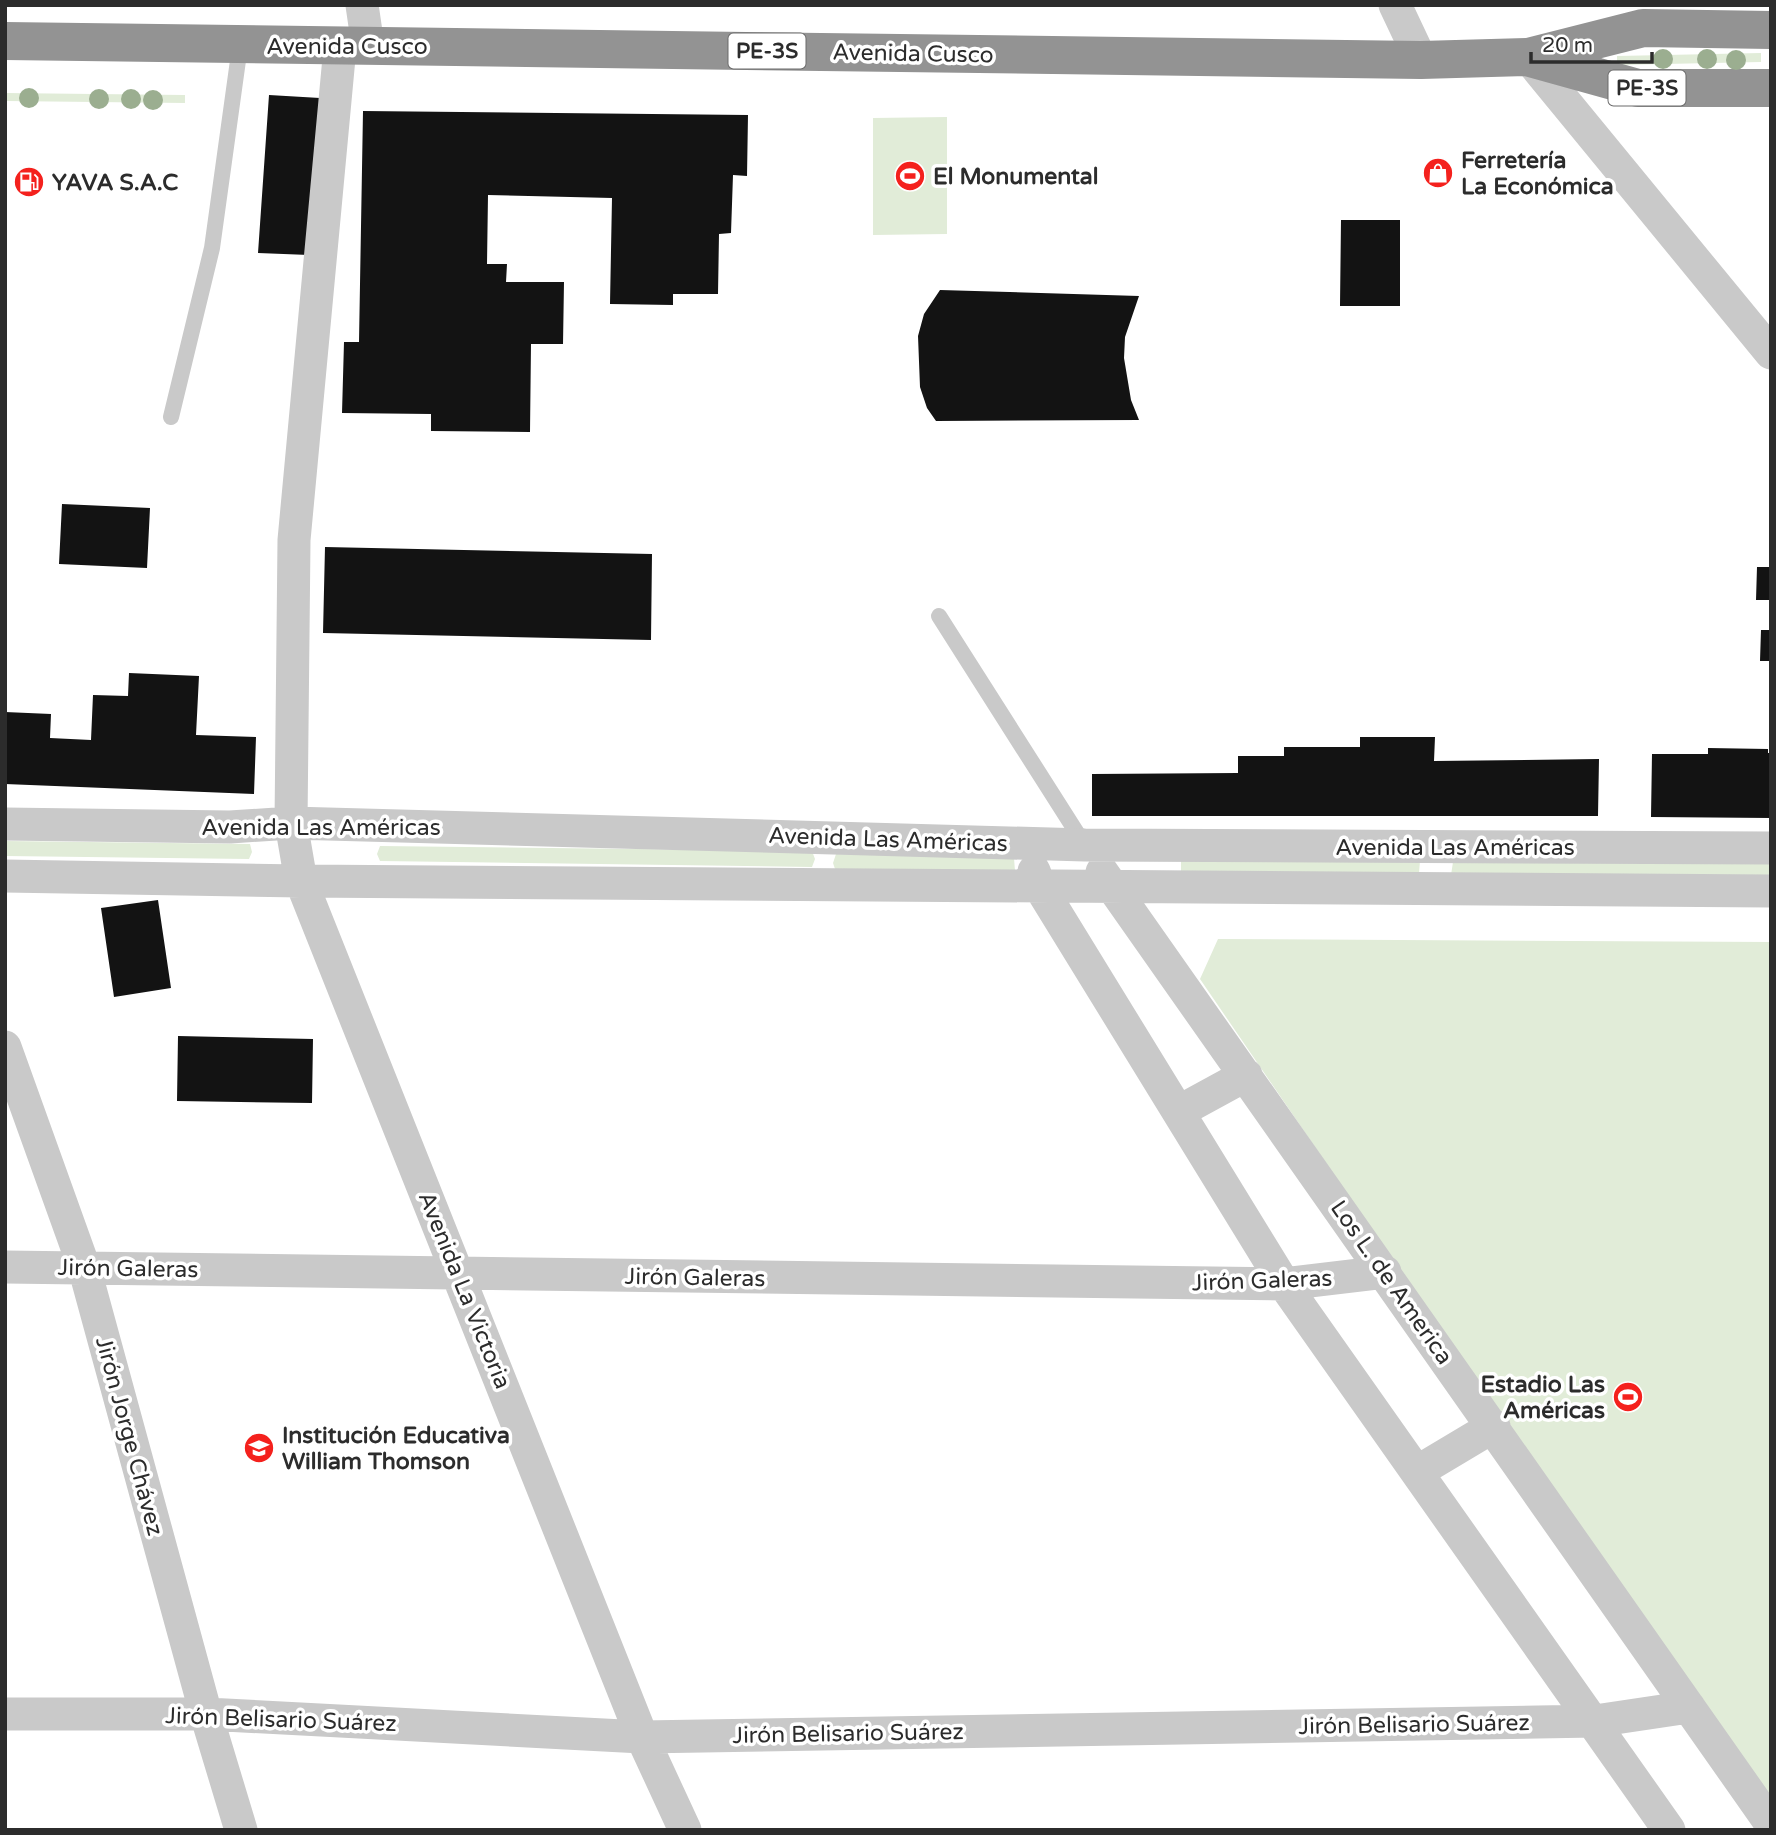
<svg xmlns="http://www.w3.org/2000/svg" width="1776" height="1835" viewBox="0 0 1776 1835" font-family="'Varela Round',sans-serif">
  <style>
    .green { fill: #e1ecd8 }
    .building { fill: #131313 }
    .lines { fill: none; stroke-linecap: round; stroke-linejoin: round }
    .lane { stroke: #c9c9c9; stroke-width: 16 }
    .street { stroke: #c9c9c9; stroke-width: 33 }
    .highway { stroke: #939393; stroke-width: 38 }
    .tree { fill: #9bae90 }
    .labels { text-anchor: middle; stroke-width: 7; stroke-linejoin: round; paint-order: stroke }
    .shield { fill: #fff; stroke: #6b6b6b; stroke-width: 2 }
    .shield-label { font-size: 21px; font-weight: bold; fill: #2c2c2c }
    .street-label { font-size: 23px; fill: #2c2c2c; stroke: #fff }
    .poi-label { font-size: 23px; font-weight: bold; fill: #2c2c2c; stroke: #fff; text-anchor: start }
  </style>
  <rect width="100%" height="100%" fill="#fff"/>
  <!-- green -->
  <path class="green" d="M 1761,53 L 1761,62 L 1617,65 L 1617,56 Z
    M 5,93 L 185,95 L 185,103 L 5,101 Z
    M 947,117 L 947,234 L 873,235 L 873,118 Z
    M 5,841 L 250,844 L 252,852 L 249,859 L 5,856 Z
    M 380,846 L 812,851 L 815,859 L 812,867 L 380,861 L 377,854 Z
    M 836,854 L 1014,858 L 1015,871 L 836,872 L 833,863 Z
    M 1181,859 L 1420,861 L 1419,873 L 1181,871 Z
    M 1453,862 L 1771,864 L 1771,881 L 1451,875 Z
    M 1218,939 L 1771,942 L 1771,1814 L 1200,979 Z"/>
  <!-- building -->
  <path class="building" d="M 269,95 L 320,98 L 309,255 L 258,253 Z
    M 363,111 L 748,115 L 747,176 L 733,175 L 731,233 L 719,234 L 718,294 L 673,294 L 673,305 L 610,304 L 612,198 L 488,195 L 487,264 L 507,264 L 506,282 L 564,282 L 563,344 L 531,344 L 530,432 L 431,431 L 431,414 L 342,413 L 344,342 L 359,342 Z
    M 1341,220 L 1400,220 L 1400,306 L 1340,306 Z
    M 940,290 L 1139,296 L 1125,337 L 1124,358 L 1131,400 L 1139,420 L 936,421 L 927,408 L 920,387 L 918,336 L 924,314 Z
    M 62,504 L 150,508 L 147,568 L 59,564 Z
    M 325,547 L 652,554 L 651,640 L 323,633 Z
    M 1757,567 L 1771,567 L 1771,600 L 1756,600 Z
    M 1761,630 L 1771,630 L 1771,661 L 1760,661 Z
    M 129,673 L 199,676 L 196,735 L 256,737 L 254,794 L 5,784 L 5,712 L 51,714 L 50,738 L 91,740 L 93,695 L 128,696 Z
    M 1360,737 L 1435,737 L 1434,761 L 1599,759 L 1598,816 L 1092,816 L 1092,774 L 1238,773 L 1238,756 L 1284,756 L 1284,747 L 1360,747 Z
    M 1708,748 L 1768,749 L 1768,753 L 1771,753 L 1771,818 L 1651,817 L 1652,754 L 1708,754 Z
    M 158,900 L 171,988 L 114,997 L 101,908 Z
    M 178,1036 L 313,1039 L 312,1103 L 177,1101 Z"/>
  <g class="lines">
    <!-- lane -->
    <path class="lane" d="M 171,417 L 212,248 L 240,46
      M 939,616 L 1084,844"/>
    <!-- street -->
    <path class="street" d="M 362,5 L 368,46
      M 1395,5 L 1421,60
      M 340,47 L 294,540 L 291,823 L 301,881 L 642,1737 L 685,1830
      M 1528,57 L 1771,353
      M 5,824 L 230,827 L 291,823 L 1085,845 L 1771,848
      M 1034,871 L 1040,887 L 1284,1284 L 1669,1830
      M 1102,872 L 1771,1824
      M 5,876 L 301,881 L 1771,891
      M 5,1047 L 84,1267 L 206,1714 L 241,1830
      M 1180,1111 L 1246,1075
      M 5,1267 L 1284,1284 L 1385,1272
      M 1417,1472 L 1494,1426
      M 5,1714 L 206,1714 L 642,1737 L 1595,1721 L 1689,1707"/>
    <!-- highway -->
    <path class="highway" d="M 5,41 L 1421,60 L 1528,57 L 1643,28 L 1771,30
      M 1530,58 L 1638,88 L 1771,88"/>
  </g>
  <!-- trees -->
  <g class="tree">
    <circle cx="1663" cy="59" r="10"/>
    <circle cx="1707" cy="59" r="10"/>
    <circle cx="1736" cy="60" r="10"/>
    <circle cx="29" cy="98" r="10"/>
    <circle cx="99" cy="99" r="10"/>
    <circle cx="131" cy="99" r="10"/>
    <circle cx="153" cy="100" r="10"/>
  </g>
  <!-- icons -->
  <defs>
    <g id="shop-disc" transform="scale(1.575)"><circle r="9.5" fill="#f4211d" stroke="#fff"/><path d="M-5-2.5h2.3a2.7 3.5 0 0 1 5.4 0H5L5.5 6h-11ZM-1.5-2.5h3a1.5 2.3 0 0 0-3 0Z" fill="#fff"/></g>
    <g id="stadium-disc" transform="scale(1.575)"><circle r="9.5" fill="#f4211d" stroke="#fff"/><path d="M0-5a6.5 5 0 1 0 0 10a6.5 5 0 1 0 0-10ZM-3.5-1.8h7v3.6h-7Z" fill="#fff"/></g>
    <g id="fuel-disc" transform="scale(1.575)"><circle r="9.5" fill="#f4211d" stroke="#fff"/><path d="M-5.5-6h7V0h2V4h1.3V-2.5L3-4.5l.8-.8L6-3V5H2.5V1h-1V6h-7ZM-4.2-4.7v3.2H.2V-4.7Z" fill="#fff"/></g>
    <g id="school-disc" transform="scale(1.575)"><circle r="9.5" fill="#f4211d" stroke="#fff"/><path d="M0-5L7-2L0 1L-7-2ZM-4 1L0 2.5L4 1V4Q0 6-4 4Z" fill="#fff"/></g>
  </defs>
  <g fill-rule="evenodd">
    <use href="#shop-disc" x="1438" y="173"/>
    <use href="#stadium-disc" x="910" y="176"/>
    <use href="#fuel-disc" x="29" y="182"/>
    <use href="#stadium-disc" x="1628" y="1397"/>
    <use href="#school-disc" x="259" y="1448"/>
  </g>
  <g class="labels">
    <!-- shield labels -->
    <g class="shield">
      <rect x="728.5" y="33.5" width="77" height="35" rx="5"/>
      <rect x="1608.5" y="70.5" width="77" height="35" rx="5"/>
    </g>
    <g class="shield-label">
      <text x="767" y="58">PE-3S</text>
      <text x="1647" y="95">PE-3S</text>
    </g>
    <!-- street labels -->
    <g class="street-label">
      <text x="347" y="54">Avenida Cusco</text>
      <text transform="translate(913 53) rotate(1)" y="8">Avenida Cusco</text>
      <text x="321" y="835">Avenida Las Américas</text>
      <text transform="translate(888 839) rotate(2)" y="8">Avenida Las Américas</text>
      <text x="1455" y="855">Avenida Las Américas</text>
      <text transform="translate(128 1268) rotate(1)" y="8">Jirón Galeras</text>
      <text transform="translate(695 1277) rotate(1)" y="8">Jirón Galeras</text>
      <text transform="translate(1262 1280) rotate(-2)" y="8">Jirón Galeras</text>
      <text transform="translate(1392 1282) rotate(55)" y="8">Los L. de America</text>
      <text transform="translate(465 1290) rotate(68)" y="8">Avenida La Victoria</text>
      <text transform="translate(130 1436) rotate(75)" y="8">Jirón Jorge Chávez</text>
      <text transform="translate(281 1719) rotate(2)" y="8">Jirón Belisario Suárez</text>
      <text transform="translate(1414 1724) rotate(-1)" y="8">Jirón Belisario Suárez</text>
      <text transform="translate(848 1733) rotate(-1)" y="8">Jirón Belisario Suárez</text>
    </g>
    <!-- poi labels -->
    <g class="poi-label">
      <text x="1461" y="168">Ferretería<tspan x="1461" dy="26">La Económica</tspan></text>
      <text x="933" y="184">El Monumental</text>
      <text x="52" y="190">YAVA S.A.C</text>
      <text x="1605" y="1392" text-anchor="end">Estadio Las<tspan x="1605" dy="26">Américas</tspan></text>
      <text x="282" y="1443">Institución Educativa<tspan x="282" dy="26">William Thomson</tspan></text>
    </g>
  </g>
  <!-- border -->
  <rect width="1776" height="1835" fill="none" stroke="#2c2c2c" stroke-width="14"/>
  <!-- scale -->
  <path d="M1531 52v10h121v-10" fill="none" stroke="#2c2c2c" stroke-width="3.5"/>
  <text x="1542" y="52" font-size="21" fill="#2c2c2c" stroke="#ffffff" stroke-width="5" paint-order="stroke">20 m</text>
</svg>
